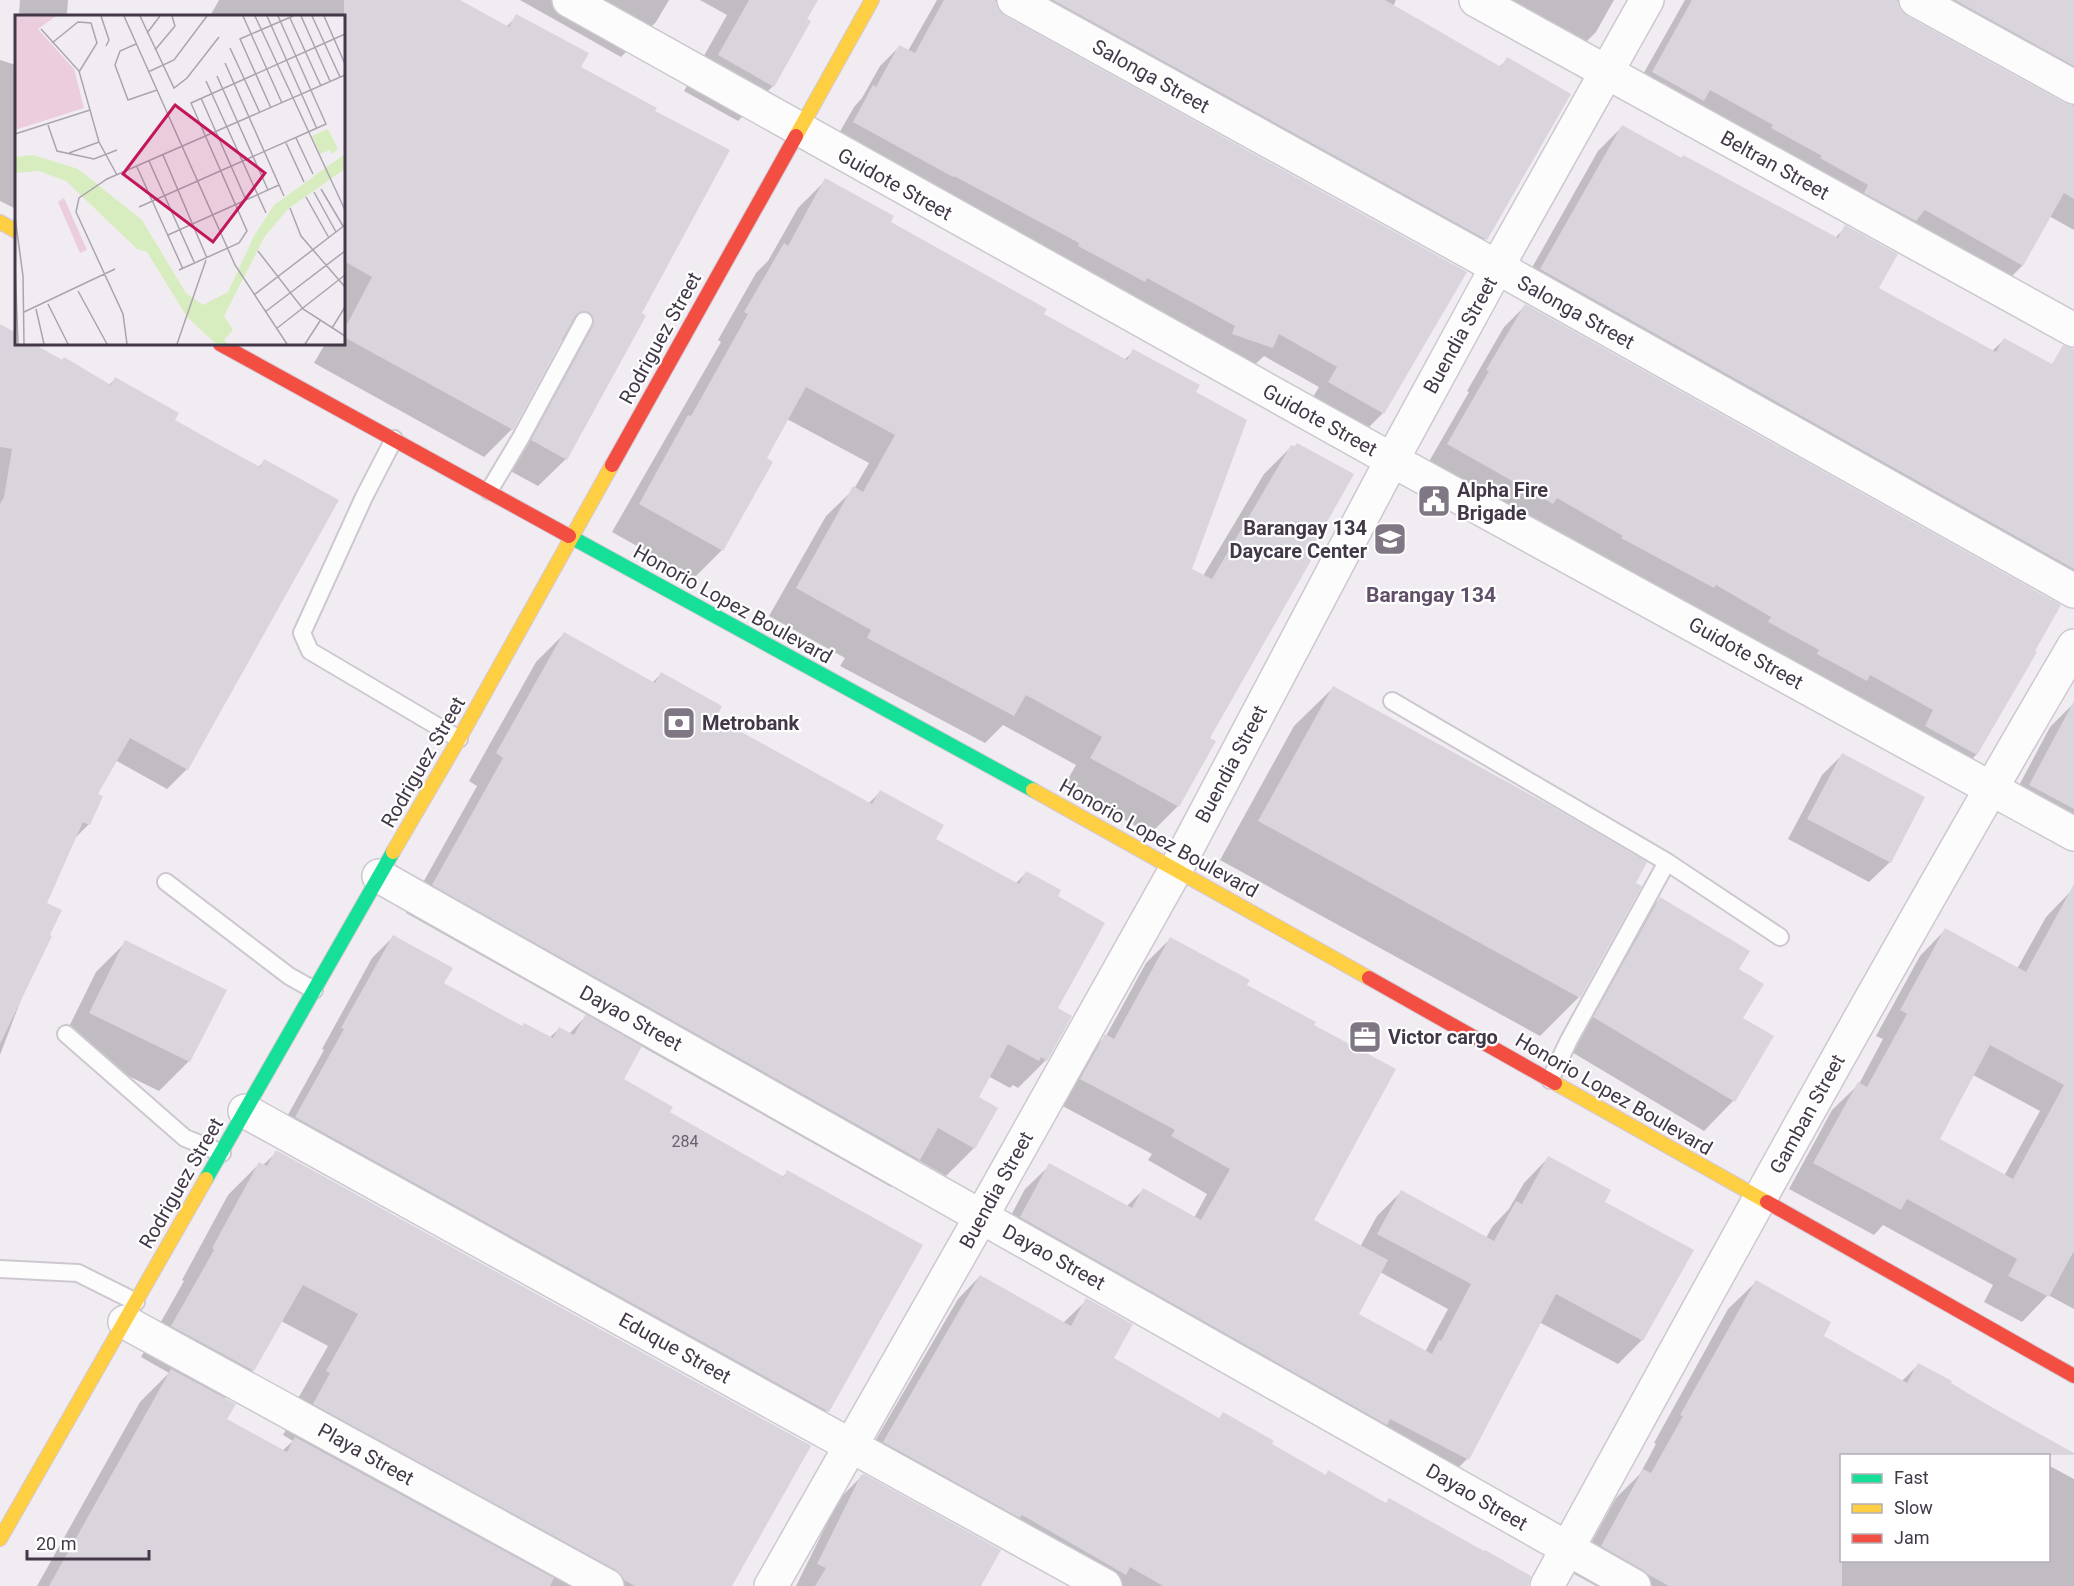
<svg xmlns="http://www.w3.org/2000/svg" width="2074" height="1586" viewBox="0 0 2074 1586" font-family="Roboto,sans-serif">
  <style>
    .shadow { fill: #0003; fill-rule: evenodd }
    .building { fill: #dad5dc; fill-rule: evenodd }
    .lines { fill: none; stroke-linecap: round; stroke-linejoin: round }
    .lane-casing { stroke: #cdc8cf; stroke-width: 20 }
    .street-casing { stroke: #cdc8cf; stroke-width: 36 }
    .fast-casing { stroke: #d4c9d7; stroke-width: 16 }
    .slow-casing { stroke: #d4c9d7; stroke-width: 16 }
    .jam-casing { stroke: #d4c9d7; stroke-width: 16 }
    .lane { stroke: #fdfcfd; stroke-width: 16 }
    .street { stroke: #fdfcfd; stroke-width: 33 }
    .fast { stroke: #16e098; stroke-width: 14 }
    .slow { stroke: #ffcf43; stroke-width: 14 }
    .jam { stroke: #f24e42; stroke-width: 14 }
    .labels { text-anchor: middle; stroke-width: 4.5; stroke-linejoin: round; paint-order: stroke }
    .number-label { font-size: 16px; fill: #6a606e }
    .street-label { font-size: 20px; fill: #433848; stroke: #fff }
    .poi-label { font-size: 20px; font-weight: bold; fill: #433848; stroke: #fff; text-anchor: start }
    .neighbourhood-label { font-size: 21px; font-weight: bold; fill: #62506b; stroke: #fff }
    .inset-road { fill: none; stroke: #aba4ae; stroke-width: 1.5 }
    .view { fill: #c2185b; fill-opacity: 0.15; stroke: #c2185b; stroke-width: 3 }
    .inset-edge { fill: none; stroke: #433848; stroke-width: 3 }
  </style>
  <rect width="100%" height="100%" fill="#f1ecf2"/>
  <!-- shadow -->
  <path class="shadow" d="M 20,0 L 68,0 L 67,13 L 64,16 L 19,16 Z
    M 219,0 L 456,0 L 506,27 L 517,16 L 579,68 L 640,314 L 566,459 L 538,486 L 505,468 L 566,344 L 561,339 L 512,429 L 484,457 L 314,363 L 325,344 L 344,344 L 344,309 L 346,305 L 344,304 L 344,16 L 210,16 Z
    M 520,0 L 669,0 L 656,22 L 621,57 Z
    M 700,0 L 816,0 L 773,86 L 738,121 L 684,91 L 727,15 Z
    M 937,0 L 1396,0 L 1393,6 L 1499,67 L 1508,59 L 1485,239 L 1466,259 L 1003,3 L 994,1 L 997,11 L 1383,413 L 1363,433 L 1310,402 L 1319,387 L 1264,356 L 1252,367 L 834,142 L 854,107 L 862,98 L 880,66 L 900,46 L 908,51 Z
    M 1470,0 L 1614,0 L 1596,32 L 1575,53 Z
    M 1685,0 L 2074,0 L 2074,230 L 2049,216 L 2022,266 L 2002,286 L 1633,92 ZM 1896,1 L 1905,3 L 2070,97 L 2073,107 L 2064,105 L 1906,18 L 1898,10 Z
    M 0,60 L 16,65 L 16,209 L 0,201 Z
    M 1622,127 L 1681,159 L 1835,238 L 1846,227 L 1877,288 L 1992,351 L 2004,340 L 2052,366 L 2074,374 L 2074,577 L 1517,294 L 1598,151 Z
    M 826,180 L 888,223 L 1042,315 L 1124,360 L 1134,351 L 1194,393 L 1190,570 L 1203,576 L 1264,474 L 1292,446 L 1208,738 L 1178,806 L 1150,834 L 1064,786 L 1076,765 L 1003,725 L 985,743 L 840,666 L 845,658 L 769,616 L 826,516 L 854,489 L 869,463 L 787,419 L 765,459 L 722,550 L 694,578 L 612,532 L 721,342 L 718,340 L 756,273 L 768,261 L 798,208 Z
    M 1525,306 L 2035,653 L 1976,755 L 1955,776 L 1751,638 L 1694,606 L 1692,608 L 1536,519 L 1531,524 L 1427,465 L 1469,392 L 1467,391 L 1504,327 Z
    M 0,325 L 16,335 L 16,344 L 31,344 L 109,385 L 115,379 L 173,420 L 258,467 L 265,461 L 187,769 L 167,789 L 115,760 L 96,794 L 89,824 L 74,839 L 45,903 L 25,989 L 0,1055 Z
    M 564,634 L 652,683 L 661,674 L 714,718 L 868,804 L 880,792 L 934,839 L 1015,884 L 1026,873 L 1056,897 L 1056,1008 L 1046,1060 L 1018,1088 L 1013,1085 L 1010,1088 L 988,1076 L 976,1097 L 974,1148 L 946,1176 L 918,1160 L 891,1187 L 641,1046 L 622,1080 L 668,1113 L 782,1177 L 788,1172 L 827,1411 L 807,1432 L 275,1138 L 324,1050 L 322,1049 L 372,958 L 393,937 L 442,983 L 522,1027 L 549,1038 L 559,1029 L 569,1034 L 587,1015 L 406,913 L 477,786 L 469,781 L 536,662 Z
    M 1333,688 L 1640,887 L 1579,997 L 1540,1036 L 1220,860 L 1294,726 Z
    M 2074,703 L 2074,838 L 2006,810 L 2050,727 Z
    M 1842,755 L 1890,862 L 1869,882 L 1788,839 L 1822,775 Z
    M 2071,891 L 2074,893 L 2074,1309 L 2048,1295 L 2022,1322 L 1984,1302 L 1993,1285 L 1883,1225 L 1874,1235 L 1789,1189 L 1832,1110 L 1859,1084 L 1883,1039 L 1876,1036 L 1920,956 L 1945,930 L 2017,969 L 2046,917 ZM 1973,1075 L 2040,1111 L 2004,1176 L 1938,1140 Z
    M 1660,899 L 1737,970 L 1741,1019 L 1772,1037 L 1733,1101 L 1704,1131 L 1565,1048 L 1630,928 Z
    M 1170,939 L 1245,986 L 1312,1221 L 1360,1247 L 1377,1216 L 1401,1192 L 1486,1238 L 1492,1227 L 1509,1209 L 1524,1183 L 1548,1158 L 1603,1202 L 1642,1340 L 1618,1364 L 1539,1322 L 1467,1459 L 1443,1483 L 997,1242 L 1025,1189 L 1050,1165 L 1126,1207 L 1143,1190 L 1194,1218 L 1207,1194 L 1148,1160 L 1152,1154 L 1057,1103 L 1081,1060 L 1106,1036 L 1146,963 ZM 1380,1272 L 1448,1309 L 1425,1352 L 1357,1314 Z
    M 126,942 L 189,1061 L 159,1091 L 61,1043 L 96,972 Z
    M 277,1152 L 730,1586 L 37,1586 L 140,1402 L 169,1373 L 141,1357 L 184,1281 L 182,1280 L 228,1195 L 259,1164 L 262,1166 ZM 281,1321 L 328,1346 L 296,1402 L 300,1404 L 283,1435 L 293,1441 L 282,1451 L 225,1420 L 224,1399 L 253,1370 Z
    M 980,1276 L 1063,1323 L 1087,1300 L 1112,1358 L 1218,1419 L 1270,1445 L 1325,1476 L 1329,1472 L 1518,1586 L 1083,1586 L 861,1465 L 958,1299 Z
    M 1756,1282 L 1822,1336 L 1902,1381 L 1918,1365 L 2052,1442 L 2045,1456 L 1842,1456 L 1842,1560 L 2048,1560 L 2048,1465 L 2074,1479 L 2074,1586 L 1596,1586 L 1574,1574 L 1616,1498 L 1640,1474 L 1656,1444 L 1654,1443 L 1728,1309 Z
    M 862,1476 L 980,1586 L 796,1586 L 839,1499 Z"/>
  <!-- building -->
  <path class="building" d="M 344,0 L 460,0 L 509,27 L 516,14 L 589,53 L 581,67 L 657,108 L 655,111 L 730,150 L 642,313 L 646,316 L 567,460 L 531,440 L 593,326 L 594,320 L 589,312 L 583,311 L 575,316 L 513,430 L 344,337 L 344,330 L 372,277 L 344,261 Z
    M 749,0 L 818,0 L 807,19 L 811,21 L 774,87 L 718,55 Z
    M 944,0 L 995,0 L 998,9 L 1005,16 L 1467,272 L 1384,414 L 1328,382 L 1337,367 L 1279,334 L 1273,348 L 1232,334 L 1235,326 L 1147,278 L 1145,282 L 1078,246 L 1079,243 L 954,176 L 953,177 L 853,122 L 873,85 L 876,87 L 899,45 L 915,53 Z
    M 1053,0 L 1385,0 L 1501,67 L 1507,57 L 1571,94 L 1487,240 Z
    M 1692,0 L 1897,0 L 1900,9 L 1907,16 L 2065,103 L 2074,106 L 2074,199 L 2064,193 L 2023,266 L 1925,210 L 1916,221 L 1864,193 L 1868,185 L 1820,158 L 1822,156 L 1771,128 L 1773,125 L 1710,90 L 1704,101 L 1652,72 Z
    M 1955,0 L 2074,0 L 2074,66 Z
    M 1622,125 L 1682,158 L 1683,155 L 1838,238 L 1845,225 L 1898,254 L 1879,288 L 1996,352 L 2004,338 L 2052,364 L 2063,345 L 2074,349 L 2074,569 L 1540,269 Z
    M 825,178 L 894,216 L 891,222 L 1047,309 L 1044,314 L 1127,360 L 1133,349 L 1200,385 L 1196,392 L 1247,420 L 1192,569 L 1212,579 L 1291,445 L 1295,446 L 1297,443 L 1354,474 L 1309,554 L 1313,557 L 1210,738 L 1216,741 L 1179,807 L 1090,758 L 1102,737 L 1026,695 L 1014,716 L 867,638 L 871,630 L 796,588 L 853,486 L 863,492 L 895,435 L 806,387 L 767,458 L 773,462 L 723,551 L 639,504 L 688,415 L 691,416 L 748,314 L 744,312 L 784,243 L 788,246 Z
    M 1525,304 L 2061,605 L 2035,651 L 2037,652 L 1977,755 L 1925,726 L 1933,710 L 1870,675 L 1867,681 L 1817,654 L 1819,650 L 1768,622 L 1771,617 L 1716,585 L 1714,588 L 1621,538 L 1623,536 L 1557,498 L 1553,504 L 1447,444 L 1489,371 L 1486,370 Z
    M 0,324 L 16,333 L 16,344 L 34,344 L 62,360 L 64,357 L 111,385 L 115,377 L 179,413 L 175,420 L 225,448 L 260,467 L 264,459 L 339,500 L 188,770 L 130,738 L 98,794 L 103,796 L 90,825 L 83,822 L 47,903 L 62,910 L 50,935 L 52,936 L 0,1044 L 0,504 L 4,497 L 12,449 L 0,447 Z
    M 564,632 L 655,683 L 661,672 L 722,706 L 716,718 L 872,804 L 880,790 L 944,825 L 936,839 L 1019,884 L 1026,871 L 1061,890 L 1058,896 L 1105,923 L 1058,1008 L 1072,1016 L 1047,1061 L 1041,1057 L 1039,1061 L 1008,1044 L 979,1097 L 998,1108 L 975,1149 L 938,1128 L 920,1160 L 432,885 L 503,758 L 496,753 Z
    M 1333,686 L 1549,805 L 1647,862 L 1636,883 L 1642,886 L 1580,998 L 1258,821 Z
    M 2074,701 L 2074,809 L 2029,785 Z
    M 1842,753 L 1925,797 L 1891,863 L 1807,819 Z
    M 2074,884 L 2074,1251 L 2049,1297 L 2008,1276 L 2017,1259 L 1907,1199 L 1901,1210 L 1813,1163 L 1858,1082 L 1867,1087 L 1907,1014 L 1900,1010 L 1945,928 L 2026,972 ZM 1990,1045 L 2064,1085 L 2013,1179 L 1940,1139 Z
    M 1660,897 L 1750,951 L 1739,969 L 1764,984 L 1743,1018 L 1774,1036 L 1735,1102 L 1593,1017 Z
    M 393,935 L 453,968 L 444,983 L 522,1026 L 524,1023 L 553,1038 L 559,1027 L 574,1035 L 586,1014 L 642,1046 L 624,1079 L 673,1107 L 670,1112 L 784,1177 L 787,1170 L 923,1245 L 829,1412 L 295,1117 L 344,1029 L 341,1028 Z
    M 1170,937 L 1250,980 L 1247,985 L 1316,1022 L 1314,1025 L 1396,1069 L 1314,1220 L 1388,1260 L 1359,1314 L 1432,1354 L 1439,1340 L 1441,1341 L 1471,1284 L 1377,1234 L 1401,1190 L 1494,1241 L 1516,1201 L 1522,1204 L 1548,1156 L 1611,1190 L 1605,1202 L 1694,1250 L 1643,1341 L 1556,1294 L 1469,1460 L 1390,1419 L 1387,1425 L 1020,1217 L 1049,1163 L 1132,1208 L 1143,1188 L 1201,1220 L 1230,1169 L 1171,1136 L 1175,1130 L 1080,1079 L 1105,1034 L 1114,1039 Z
    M 125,940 L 227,990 L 190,1062 L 89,1013 Z
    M 276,1150 L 810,1445 L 811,1446 L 732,1586 L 635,1586 L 624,1580 L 616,1570 L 313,1404 L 330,1373 L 326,1371 L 358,1314 L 303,1285 L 254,1371 L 171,1326 L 214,1250 L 212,1248 L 259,1162 L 267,1166 Z
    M 980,1275 L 1071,1326 L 1086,1298 L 1133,1324 L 1114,1358 L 1219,1418 L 1223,1412 L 1274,1441 L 1272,1444 L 1326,1475 L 1328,1470 L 1386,1503 L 1389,1498 L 1484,1551 L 1485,1550 L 1531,1576 L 1528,1586 L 1163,1586 L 1130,1567 L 1126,1575 L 1022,1515 L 1020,1518 L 883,1442 Z
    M 1756,1280 L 1831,1322 L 1824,1336 L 1907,1383 L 1918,1363 L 1952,1381 L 1951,1383 L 1982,1402 L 2074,1453 L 2074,1455 L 1842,1455 L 1842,1586 L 1669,1586 L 1649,1575 L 1643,1570 L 1601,1546 L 1643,1469 L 1651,1473 L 1683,1416 L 1680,1415 Z
    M 171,1369 L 236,1404 L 227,1419 L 287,1452 L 295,1437 L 554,1578 L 550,1586 L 49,1586 Z
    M 864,1474 L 1001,1550 L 981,1586 L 815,1586 L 826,1568 L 817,1564 L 861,1475 Z"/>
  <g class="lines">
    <!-- lane casing -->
    <g class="lane-casing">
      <path id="lane" d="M 394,439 L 364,497 L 302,633 L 310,651 L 459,739
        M 489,491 L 520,439 L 584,321
        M 1392,701 L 1667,862 L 1569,1040 L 1550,1080
        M 1667,862 L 1780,937
        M 166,882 L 289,976 L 314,990
        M 66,1034 L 185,1138 L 222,1153
        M 0,1269 L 78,1273 L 136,1302"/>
    </g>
    <!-- street casing -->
    <g class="street-casing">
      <path id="street" d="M 569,0 L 1392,460 L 2074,834
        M 1014,0 L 1497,267 L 2074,591
        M 1476,0 L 2074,330
        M 1916,0 L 2074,87
        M 379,876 L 1634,1586
        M 245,1111 L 1105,1586
        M 125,1322 L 607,1586
        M 771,1586 L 981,1217 L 1176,869 L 1392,460 L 1497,267 L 1647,0
        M 1547,1586 C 1719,1271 1892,956 2074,646"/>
    </g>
    <!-- fast casing -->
    <g class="fast-casing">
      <path id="fast" d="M 569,536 L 1033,790
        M 206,1179 L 393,852"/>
    </g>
    <!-- slow casing -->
    <g class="slow-casing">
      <path id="slow" d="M 796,136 L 872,0
        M 0,222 L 16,231
        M 1033,790 L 1369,978
        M 393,852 L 459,739 L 612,465
        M 1555,1083 L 1767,1202
        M 0,1539 L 206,1179"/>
    </g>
    <!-- jam casing -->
    <g class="jam-casing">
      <path id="jam" d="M 220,344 L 569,536
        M 612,465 L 796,136
        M 1369,978 L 1555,1083
        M 1767,1202 L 2074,1376"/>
    </g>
    <!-- lane -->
    <use href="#lane" class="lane"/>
    <!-- street -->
    <use href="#street" class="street"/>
    <!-- fast -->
    <use href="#fast" class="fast"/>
    <!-- slow -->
    <use href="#slow" class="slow"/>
    <!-- jam -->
    <use href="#jam" class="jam"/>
  </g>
  <!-- icons -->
  <defs>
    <g id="civic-square" transform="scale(1.725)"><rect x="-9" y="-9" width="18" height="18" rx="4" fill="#807784" stroke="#fff"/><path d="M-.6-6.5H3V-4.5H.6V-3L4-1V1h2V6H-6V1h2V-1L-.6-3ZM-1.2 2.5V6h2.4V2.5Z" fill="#fff"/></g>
    <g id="school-square" transform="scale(1.725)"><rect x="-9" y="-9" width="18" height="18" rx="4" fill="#807784" stroke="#fff"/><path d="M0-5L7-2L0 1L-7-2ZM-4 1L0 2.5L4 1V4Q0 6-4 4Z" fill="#fff"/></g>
    <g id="bank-square" transform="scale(1.725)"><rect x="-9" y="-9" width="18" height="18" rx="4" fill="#807784" stroke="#fff"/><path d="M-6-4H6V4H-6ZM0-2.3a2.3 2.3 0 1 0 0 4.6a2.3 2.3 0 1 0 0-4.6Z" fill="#fff"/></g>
    <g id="office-square" transform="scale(1.725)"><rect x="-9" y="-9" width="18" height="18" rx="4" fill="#807784" stroke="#fff"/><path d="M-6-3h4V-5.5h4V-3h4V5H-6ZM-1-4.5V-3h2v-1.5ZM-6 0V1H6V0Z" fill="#fff"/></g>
  </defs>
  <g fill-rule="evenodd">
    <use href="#civic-square" x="1434" y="501"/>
    <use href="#school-square" x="1390" y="539"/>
    <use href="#bank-square" x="679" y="723"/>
    <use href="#office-square" x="1365" y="1037"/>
  </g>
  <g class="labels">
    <!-- number labels -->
    <g class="number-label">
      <text x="685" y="1147">284</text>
    </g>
    <!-- street labels -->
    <g class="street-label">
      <text transform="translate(1151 76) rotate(29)" y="7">Salonga Street</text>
      <text transform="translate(1775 165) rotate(29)" y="7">Beltran Street</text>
      <text transform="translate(895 184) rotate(29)" y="7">Guidote Street</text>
      <text transform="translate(1576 312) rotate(29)" y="7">Salonga Street</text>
      <text transform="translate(1460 335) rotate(-61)" y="7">Buendia Street</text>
      <text transform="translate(660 338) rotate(-61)" y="7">Rodriguez Street</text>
      <text transform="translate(1320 420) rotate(29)" y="7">Guidote Street</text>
      <text transform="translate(733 604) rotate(29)" y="7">Honorio Lopez Boulevard</text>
      <text transform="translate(1746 653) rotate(29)" y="7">Guidote Street</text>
      <text transform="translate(423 762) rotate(-60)" y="7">Rodriguez Street</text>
      <text transform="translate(1231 764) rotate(-62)" y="7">Buendia Street</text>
      <text transform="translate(1159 838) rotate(29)" y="7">Honorio Lopez Boulevard</text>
      <text transform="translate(631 1018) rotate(29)" y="7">Dayao Street</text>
      <text transform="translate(1614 1094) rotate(30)" y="7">Honorio Lopez Boulevard</text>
      <text transform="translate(1807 1114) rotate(-61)" y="7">Gamban Street</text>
      <text transform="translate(181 1183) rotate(-60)" y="7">Rodriguez Street</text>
      <text transform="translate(996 1190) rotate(-61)" y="7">Buendia Street</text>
      <text transform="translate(1054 1257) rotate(29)" y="7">Dayao Street</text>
      <text transform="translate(675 1348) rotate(29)" y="7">Eduque Street</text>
      <text transform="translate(366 1454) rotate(29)" y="7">Playa Street</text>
      <text transform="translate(1477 1497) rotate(30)" y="7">Dayao Street</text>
    </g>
    <!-- poi labels -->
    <g class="poi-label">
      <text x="1457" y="497">Alpha Fire<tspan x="1457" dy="23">Brigade</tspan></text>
      <text x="1367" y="535" text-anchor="end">Barangay 134<tspan x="1367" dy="23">Daycare Center</tspan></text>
      <text x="702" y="730">Metrobank</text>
      <text x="1388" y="1044">Victor cargo</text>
    </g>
    <!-- neighbourhood labels -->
    <g class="neighbourhood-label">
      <text x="1431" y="602">Barangay 134</text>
    </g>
  </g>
  <!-- overview -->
  <g transform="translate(15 15)">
    <rect width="330" height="330" fill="#f1ecf2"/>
    <path d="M 0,1 L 41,1 L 23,14 L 59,54 L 69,93 L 0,115 ZM 49,183 L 72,235 L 65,238 L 43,187 Z" fill="#eccddd"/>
    <path d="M 313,114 L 323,134 L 317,139 L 315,135 L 305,139 L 297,121 ZM 330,139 L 330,154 L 273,194 L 250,221 L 209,301 L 218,315 L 209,325 L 213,329 L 201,329 L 172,302 L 132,237 L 122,234 L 51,166 L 24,156 L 0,158 L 0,142 L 18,140 L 63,154 L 127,205 L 171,278 L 188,290 L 213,277 L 239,221 L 259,190 Z" fill="#d8edbf"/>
    <path class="inset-road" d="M 86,1 L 94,25 L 91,31M 109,1 L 220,250 L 272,329M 125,1 L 159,73 L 172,63 L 204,22M 228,1 L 267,88M 240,1 L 330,195M 252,1 L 302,114M 286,1 L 315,66M 297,1 L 325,62M 309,1 L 330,49M 275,3 L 306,71M 26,14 L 64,56 L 84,127 L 102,160M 132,18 L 145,1M 37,28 L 63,7 L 76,8 L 82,28 L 64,57M 121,29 L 105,36 L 100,50 L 113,85 L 142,75M 215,33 L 245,98M 140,35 L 160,11 L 157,1M 210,48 L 269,181M 133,57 L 159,45 L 192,1M 202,61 L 253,175M 191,66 L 251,198M 186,83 L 231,185M 256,93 L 225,24 L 278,1M 33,110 L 42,136 L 79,144 L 102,135M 0,119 L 75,95M 281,123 L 298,159M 271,128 L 289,167M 54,138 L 84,127M 148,140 L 192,243M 134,146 L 180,249M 122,152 L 168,254M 306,174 L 328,211M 299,177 L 321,217M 291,182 L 314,223M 124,192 L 311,109 L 263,1M 275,193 L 286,221 L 330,272M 0,202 L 8,261 L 9,329M 153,220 L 264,170M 243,236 L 288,294 L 330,321M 0,249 L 3,329M 164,255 L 224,228 L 232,216 L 176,88 L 330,19M 63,276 L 92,329M 239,280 L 330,210M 33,289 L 53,329M 21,294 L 29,329M 9,297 L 100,254M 250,297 L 330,236M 317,313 L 330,292M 261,314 L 330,260M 112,329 L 108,299 L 61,197 L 64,183 L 92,164 L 330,60M 162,329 L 191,245M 290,329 L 305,306"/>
    <path class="view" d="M 160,90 L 250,158 L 198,227 L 108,159 Z"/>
    <rect width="330" height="330" class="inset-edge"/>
  </g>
  <!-- legend -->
  <rect x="1840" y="1454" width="210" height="108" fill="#ffffff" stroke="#b4afb6" stroke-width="1.5"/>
  <rect x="1852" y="1474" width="30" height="9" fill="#16e098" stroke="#b4afb6" stroke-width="1.5"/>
  <text x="1894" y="1484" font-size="18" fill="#433848">Fast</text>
  <rect x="1852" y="1504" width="30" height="9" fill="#ffcf43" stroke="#b4afb6" stroke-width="1.5"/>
  <text x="1894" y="1514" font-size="18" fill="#433848">Slow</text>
  <rect x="1852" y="1534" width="30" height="9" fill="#f24e42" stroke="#b4afb6" stroke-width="1.5"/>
  <text x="1894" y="1544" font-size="18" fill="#433848">Jam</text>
  <!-- scale -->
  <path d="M27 1550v9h122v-9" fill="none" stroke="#433848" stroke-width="3"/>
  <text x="36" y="1550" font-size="18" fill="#433848" stroke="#ffffff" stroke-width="4.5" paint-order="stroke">20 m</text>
</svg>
